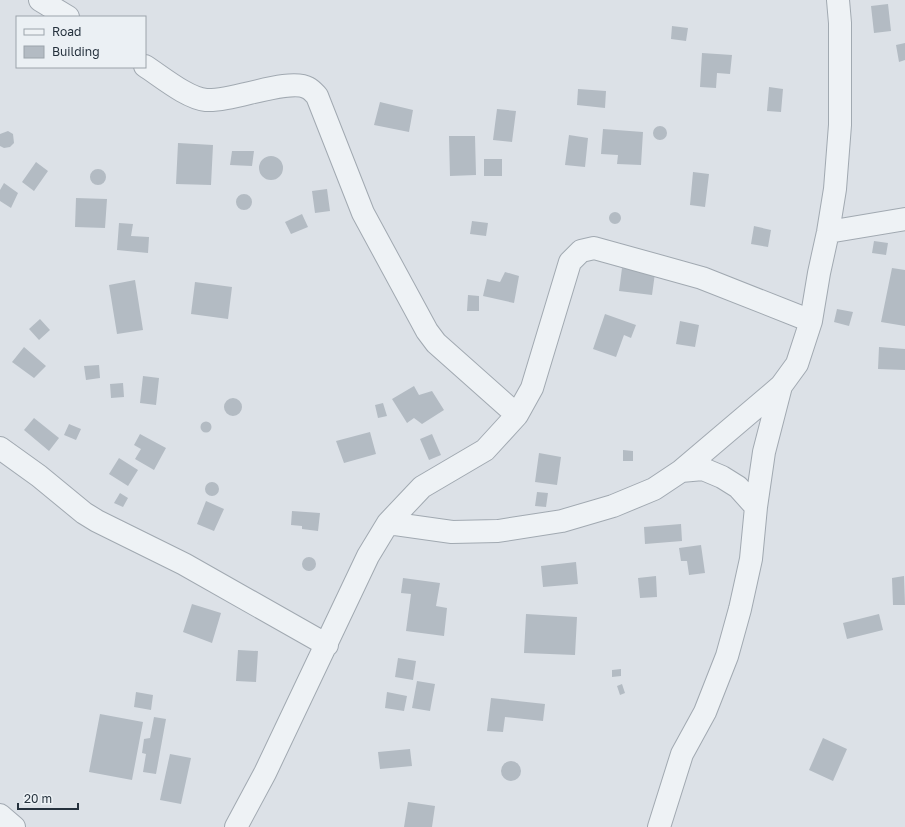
<svg xmlns="http://www.w3.org/2000/svg" width="905" height="827" viewBox="0 0 905 827" font-family="'Golos Text',sans-serif">
  <style>
    .building { fill: #b3bbc3 }
    .lines { fill: none; stroke-linecap: round; stroke-linejoin: round }
    .minor-casing { stroke: #a1a9b1; stroke-width: 24 }
    .minor { stroke: #eef2f5; stroke-width: 22 }
  </style>
  <rect width="100%" height="100%" fill="#dce1e7"/>
  <!-- building -->
  <path class="building" d="M 888,4 L 891,31 L 874,33 L 871,6 Z
    M 672,26 L 688,28 L 686,41 L 671,39 Z
    M 905,43 L 905,60 L 899,62 L 896,45 Z
    M 702,53 L 732,55 L 730,74 L 717,73 L 716,88 L 700,87 Z
    M 769,87 L 783,89 L 781,112 L 767,111 Z
    M 578,89 L 606,91 L 605,108 L 577,105 Z
    M 380,102 L 413,110 L 409,132 L 374,125 Z
    M 497,109 L 516,111 L 512,142 L 493,140 Z
    M653 133a7 7 0 1 1 14 0a7 7 0 1 1-14 0Z
    M 603,129 L 643,132 L 641,165 L 617,164 L 618,155 L 601,154 Z
    M 8,131 L 13,134 L 14,143 L 10,147 L 4,148 L 0,146 L 0,134 Z
    M 569,135 L 588,138 L 585,167 L 565,165 Z
    M 449,136 L 475,136 L 476,175 L 450,176 Z
    M 178,143 L 213,145 L 211,185 L 176,184 Z
    M 232,151 L 254,151 L 252,166 L 230,165 Z
    M259 168a12 12 0 1 1 24 0a12 12 0 1 1-24 0Z
    M 484,159 L 502,159 L 502,176 L 484,176 Z
    M 36,162 L 48,171 L 34,191 L 22,182 Z
    M90 177a8 8 0 1 1 16 0a8 8 0 1 1-16 0Z
    M 693,172 L 709,174 L 705,207 L 690,205 Z
    M 4,183 L 18,193 L 11,208 L 0,201 L 0,190 Z
    M 327,189 L 330,211 L 315,213 L 312,191 Z
    M236 202a8 8 0 1 1 16 0a8 8 0 1 1-16 0Z
    M 76,198 L 107,199 L 105,228 L 75,227 Z
    M609 218a6 6 0 1 1 12 0a6 6 0 1 1-12 0Z
    M 302,214 L 308,227 L 291,234 L 285,222 Z
    M 472,221 L 488,223 L 486,236 L 470,234 Z
    M 119,223 L 133,224 L 131,236 L 149,237 L 148,253 L 117,250 Z
    M 754,226 L 771,230 L 768,247 L 751,244 Z
    M 874,241 L 888,243 L 886,255 L 872,253 Z
    M 622,268 L 655,273 L 652,295 L 619,291 Z
    M 892,268 L 905,270 L 905,326 L 881,322 Z
    M 505,272 L 519,276 L 514,303 L 483,296 L 487,279 L 500,282 Z
    M 135,280 L 143,330 L 117,334 L 109,285 Z
    M 195,282 L 232,287 L 228,319 L 191,314 Z
    M 468,295 L 479,296 L 479,311 L 467,311 Z
    M 837,309 L 853,312 L 849,326 L 834,322 Z
    M 605,314 L 636,325 L 631,338 L 624,335 L 616,357 L 593,349 Z
    M 40,319 L 50,330 L 39,340 L 29,329 Z
    M 680,321 L 699,325 L 695,347 L 676,344 Z
    M 24,347 L 46,366 L 34,378 L 12,362 Z
    M 879,347 L 905,349 L 905,370 L 878,369 Z
    M 99,365 L 100,378 L 86,380 L 84,366 Z
    M 143,376 L 159,378 L 156,405 L 140,403 Z
    M 123,383 L 124,397 L 111,398 L 110,384 Z
    M 414,386 L 419,395 L 432,391 L 444,410 L 422,424 L 414,418 L 407,423 L 392,399 Z
    M224 407a9 9 0 1 1 18 0a9 9 0 1 1-18 0Z
    M 383,403 L 387,416 L 378,418 L 375,405 Z
    M 34,418 L 59,438 L 49,451 L 24,430 Z
    M200.5 427a5.5 5.5 0 1 1 11 0a5.5 5.5 0 1 1-11 0Z
    M 69,424 L 81,429 L 76,440 L 64,435 Z
    M 370,432 L 376,454 L 344,463 L 336,441 Z
    M 140,434 L 166,448 L 154,470 L 135,459 L 141,449 L 134,445 Z
    M 432,434 L 441,455 L 429,460 L 420,439 Z
    M 623,450 L 633,451 L 633,461 L 623,461 Z
    M 539,453 L 561,457 L 557,485 L 535,482 Z
    M 119,458 L 138,470 L 128,486 L 109,474 Z
    M205 489a7 7 0 1 1 14 0a7 7 0 1 1-14 0Z
    M 537,492 L 548,493 L 546,507 L 535,506 Z
    M 120,493 L 128,498 L 123,507 L 114,503 Z
    M 206,501 L 224,509 L 214,531 L 197,524 Z
    M 292,511 L 320,513 L 318,531 L 302,529 L 302,526 L 291,525 Z
    M 681,524 L 682,541 L 645,544 L 644,527 Z
    M 701,545 L 705,573 L 689,575 L 687,561 L 681,561 L 679,548 Z
    M302 564a7 7 0 1 1 14 0a7 7 0 1 1-14 0Z
    M 576,562 L 578,584 L 543,587 L 541,566 Z
    M 656,576 L 657,597 L 640,598 L 638,578 Z
    M 904,576 L 905,605 L 893,605 L 892,578 Z
    M 403,578 L 440,583 L 436,606 L 447,608 L 444,636 L 406,631 L 411,594 L 401,593 Z
    M 192,604 L 221,613 L 212,643 L 183,632 Z
    M 526,614 L 577,617 L 575,655 L 524,653 Z
    M 879,614 L 883,630 L 847,639 L 843,623 Z
    M 238,650 L 258,651 L 256,682 L 236,681 Z
    M 398,658 L 416,661 L 413,680 L 395,677 Z
    M 621,669 L 621,676 L 612,677 L 612,670 Z
    M 417,681 L 435,684 L 430,711 L 412,708 Z
    M 622,684 L 625,693 L 620,695 L 617,686 Z
    M 136,692 L 153,695 L 151,710 L 134,707 Z
    M 387,692 L 407,696 L 404,711 L 385,708 Z
    M 491,698 L 545,704 L 543,721 L 505,717 L 503,732 L 487,731 Z
    M 100,714 L 143,722 L 132,780 L 89,772 Z
    M 154,717 L 166,719 L 156,774 L 143,772 L 146,754 L 142,753 L 144,739 L 150,738 Z
    M 823,738 L 847,749 L 833,781 L 809,770 Z
    M 410,749 L 412,766 L 380,769 L 378,752 Z
    M 170,754 L 191,758 L 181,804 L 160,800 Z
    M501 771a10 10 0 1 1 20 0a10 10 0 1 1-20 0Z
    M 408,802 L 435,806 L 432,827 L 404,827 Z"/>
  <g class="lines">
    <!-- minor casing -->
    <g class="minor-casing">
      <path id="minor" d="M 40,0 L 68,17
        M 145,66 C 162,77 187,98 206,100 C 232,102 289,77 308,88 C 312,90 315,94 317,96 L 363,213 L 427,331 L 436,343 L 517,415 L 485,450 L 422,487 L 388,523 L 368,556 L 265,773 L 236,827
        M 828,232 L 905,219
        M 517,415 L 532,388 L 570,262 L 581,251 L 594,248 L 702,278 L 811,321
        M 0,448 L 39,476 L 84,513 L 97,521 L 184,564 L 327,645
        M 681,471 L 781,386
        M 388,523 L 452,532 L 498,531 L 562,521 L 613,506 L 654,489 L 681,471 L 703,469 L 722,477 L 738,487 L 756,507
        M 0,815 L 14,827
        M 659,827 L 682,754 L 705,712 L 727,656 L 740,609 L 751,559 L 756,507 L 764,452 L 781,386 L 797,364 L 811,321 L 819,273 L 828,232 L 835,189 L 840,125 L 840,23 L 838,0"/>
    </g>
    <!-- minor -->
    <use href="#minor" class="minor"/>
  </g>
  <!-- legend -->
  <rect x="16" y="16" width="130" height="52" fill="#ebf0f4" stroke="#9ca4ab"/>
  <rect x="24" y="29" width="20" height="6" fill="#eef2f5" stroke="#9ca4ab"/>
  <text x="52" y="36" font-size="12" fill="#25313d">Road</text>
  <rect x="24" y="46" width="20" height="12" fill="#b3bbc3" stroke="#9ca4ab"/>
  <text x="52" y="56" font-size="12" fill="#25313d">Building</text>
  <!-- scale -->
  <path d="M18 803v6h60v-6" fill="none" stroke="#25313d" stroke-width="2"/>
  <text x="24" y="803" font-size="12" fill="#25313d" stroke="#ebf0f4" stroke-width="3" paint-order="stroke">20 m</text>
</svg>
